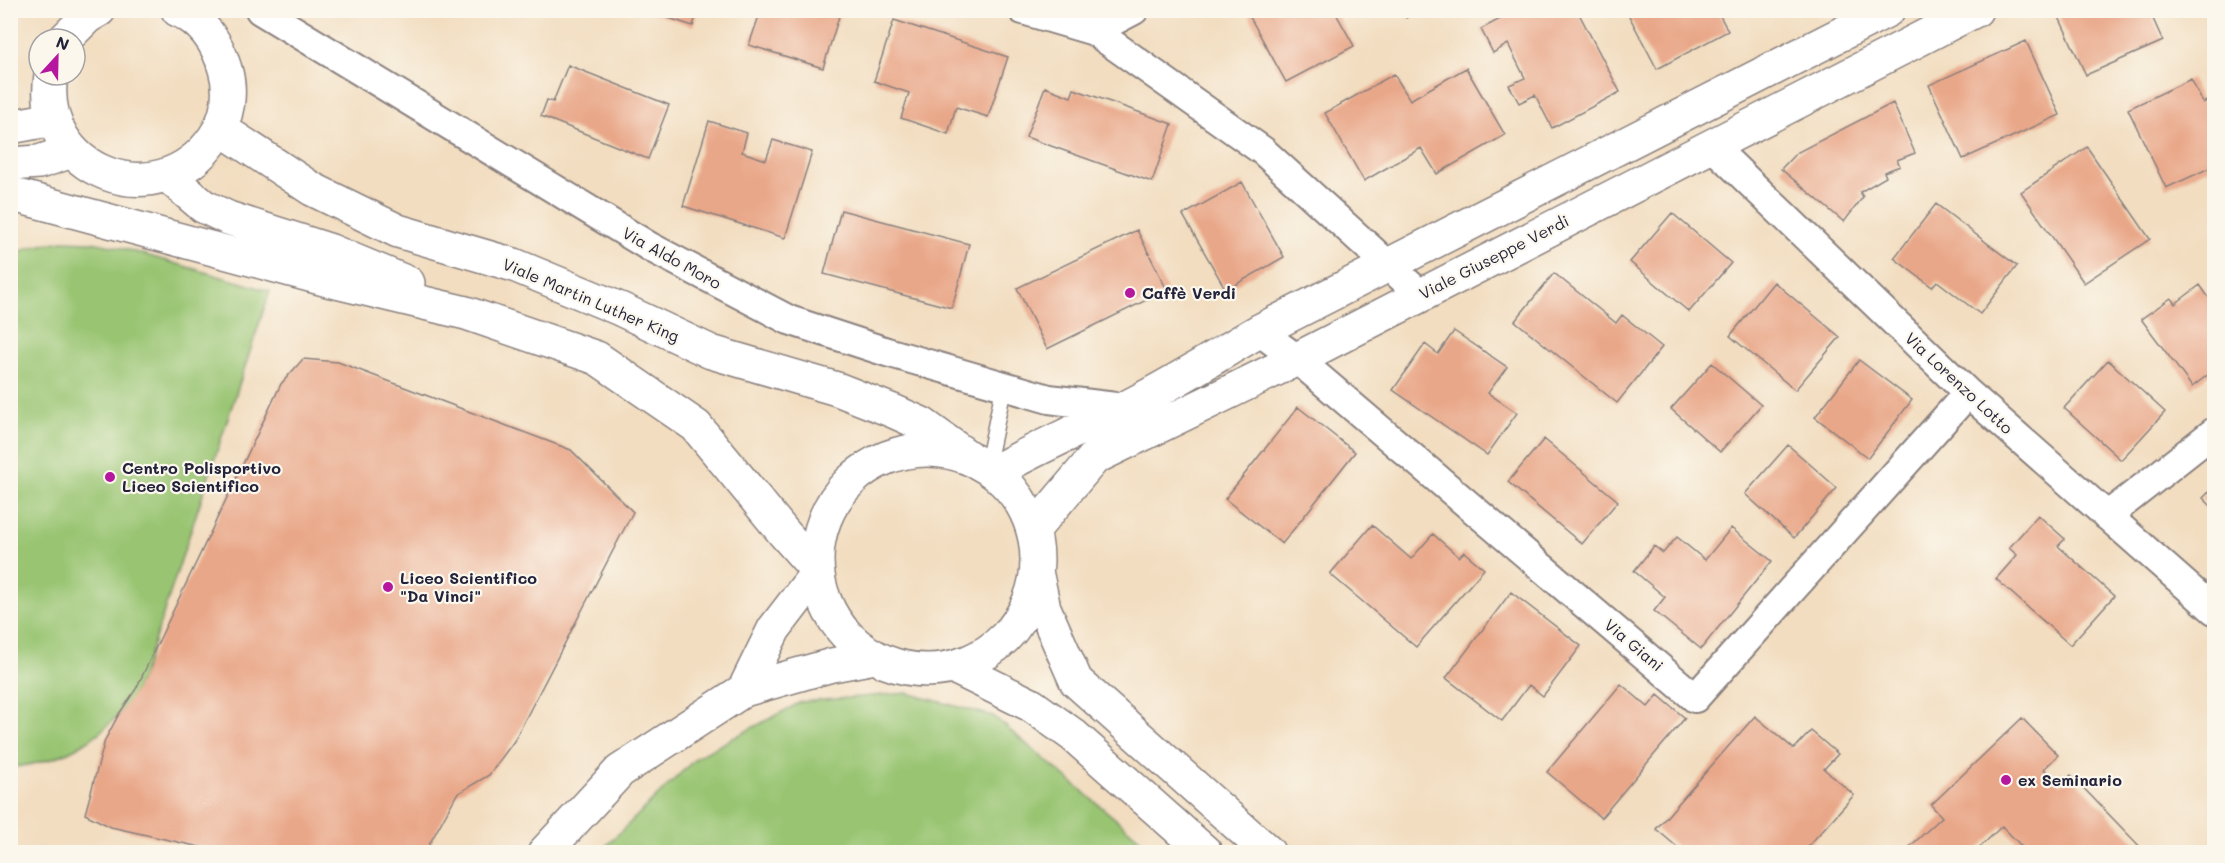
<svg xmlns="http://www.w3.org/2000/svg" width="2225" height="863" viewBox="0 0 2225 863" font-family="Mali,sans-serif">
  <style>
    .green { fill: #99c572; stroke: #5e7456; stroke-width: 1.5 }
    .building { fill: #e9a789 }
    .lines { fill: none; stroke-linecap: round; stroke-linejoin: round }
    .service-casing { stroke: #8a807e; stroke-width: 18 }
    .minor-casing { stroke: #8a807e; stroke-width: 32 }
    .tertiary-casing { stroke: #8a807e; stroke-width: 36 }
    .service { stroke: #fff; stroke-width: 15 }
    .minor { stroke: #fff; stroke-width: 28 }
    .tertiary { stroke: #fff; stroke-width: 33 }
    .poi-dot { fill: #b5179e; stroke: #fbf7ec; stroke-width: 2 }
    .labels { text-anchor: middle; stroke-width: 4.5; stroke-linejoin: round; paint-order: stroke }
    .street-label { font-size: 16px; fill: #22223b; stroke: #fbf7ec }
    .poi-label { font-size: 16px; font-weight: bold; fill: #22223b; stroke: #fbf7ec; text-anchor: start }
  </style>
  <rect width="100%" height="100%" fill="#fbf7ec"/>
  <filter id="ink" filterUnits="userSpaceOnUse"><feTurbulence type="fractalNoise" baseFrequency=".0167" numOctaves="2"/><feDisplacementMap in="SourceGraphic" scale="12" xChannelSelector="R" yChannelSelector="G"/><feConvolveMatrix kernelMatrix="1 2 1 2 8 2 1 2 1" color-interpolation-filters="sRGB"/></filter>
  <filter id="wash" filterUnits="userSpaceOnUse"><feTurbulence type="fractalNoise" baseFrequency=".008" numOctaves="4" result="noise"/><feDisplacementMap in="SourceGraphic" scale="24" xChannelSelector="R" yChannelSelector="G"/><feGaussianBlur stdDeviation="1.35" result="paint"/><feColorMatrix in="noise" values="0 0 0 0 0 0 0 0 0 0 0 0 0 0 0 0 0 1.4 0 .05"/><feComposite in="paint" operator="in"/></filter>
  <g filter="url(#wash)">
    <rect width="100%" height="100%" fill="#f2ddc0"/>
    <!-- green -->
    <path class="green" d="M 62,241 L 92,242 L 122,248 L 270,291 L 147,663 C 144,671 141,680 136,689 C 112,734 61,764 11,767 L 11,255 L 32,247 Z
      M 907,693 L 993,716 L 1155,852 L 600,852 L 697,757 L 801,702 Z"/>
    <g id="blocks">
      <!-- building -->
      <path class="building" d="M 644,10 L 698,10 L 693,26 Z
        M 761,10 L 841,10 L 823,68 L 749,45 Z
        M 1246,10 L 1334,10 L 1354,46 L 1286,82 Z
        M 1402,10 L 1419,10 L 1406,18 Z
        M 1517,10 L 1577,10 L 1620,92 L 1552,128 L 1535,95 L 1519,103 L 1509,85 L 1525,78 L 1508,44 L 1493,53 L 1481,29 Z
        M 1626,10 L 1717,10 L 1728,31 L 1657,69 Z
        M 2073,10 L 2149,10 L 2163,41 L 2086,75 L 2059,17 Z
        M 2204,10 L 2214,10 L 2214,17 L 2208,20 Z
        M 894,20 L 1008,57 L 988,117 L 956,107 L 948,134 L 901,118 L 909,93 L 874,81 Z
        M 2026,41 L 2060,115 L 1963,159 L 1929,85 Z
        M 568,65 L 669,105 L 648,159 L 541,116 L 547,100 L 553,102 Z
        M 1466,68 L 1505,135 L 1437,174 L 1421,148 L 1364,181 L 1325,113 L 1394,74 L 1410,100 Z
        M 2191,79 L 2203,103 L 2210,99 L 2214,109 L 2214,166 L 2166,188 L 2128,109 Z
        M 1045,87 L 1071,97 L 1074,89 L 1172,124 L 1152,182 L 1026,137 Z
        M 1893,103 L 1915,153 L 1897,160 L 1900,166 L 1884,172 L 1886,177 L 1860,192 L 1863,197 L 1844,222 L 1781,169 L 1796,153 Z
        M 709,121 L 747,133 L 742,152 L 766,160 L 773,140 L 812,152 L 785,238 L 683,206 Z
        M 2087,147 L 2150,239 L 2084,283 L 2021,192 Z
        M 1242,182 L 1284,257 L 1226,290 L 1183,215 Z
        M 1936,204 L 2017,266 L 1980,314 L 1937,281 L 1932,287 L 1894,258 Z
        M 841,210 L 969,244 L 952,308 L 824,274 Z
        M 1672,213 L 1731,263 L 1689,312 L 1630,262 Z
        M 1137,230 L 1167,290 L 1047,349 L 1017,288 Z
        M 1554,273 L 1616,323 L 1622,315 L 1662,347 L 1617,403 L 1515,321 Z
        M 1774,282 L 1840,337 L 1795,390 L 1730,336 Z
        M 2200,285 L 2214,305 L 2214,370 L 2192,387 L 2141,319 L 2171,298 L 2175,304 Z
        M 1454,331 L 1507,367 L 1488,393 L 1517,413 L 1487,455 L 1393,390 L 1425,344 L 1438,354 Z
        M 303,359 L 338,362 L 571,450 L 633,512 L 514,741 L 489,775 L 457,794 L 425,852 L 222,852 L 111,827 L 85,814 L 105,740 L 119,714 L 136,689 L 281,384 Z
        M 1859,360 L 1912,400 L 1868,458 L 1815,417 Z
        M 2108,360 L 2165,412 L 2121,460 L 2064,408 Z
        M 1712,363 L 1761,405 L 1720,452 L 1671,409 Z
        M 1298,407 L 1355,452 L 1282,544 L 1225,499 Z
        M 1544,439 L 1618,501 L 1582,544 L 1508,482 Z
        M 1788,445 L 1837,488 L 1794,538 L 1745,494 Z
        M 2214,487 L 2214,509 L 2203,498 Z
        M 2038,515 L 2065,539 L 2058,546 L 2114,596 L 2070,645 L 1996,579 L 2017,555 L 2009,548 Z
        M 1372,525 L 1411,559 L 1433,534 L 1459,557 L 1464,552 L 1484,569 L 1416,647 L 1330,574 Z
        M 1731,528 L 1772,561 L 1701,649 L 1654,611 L 1665,597 L 1634,571 L 1654,546 L 1663,553 L 1677,537 L 1705,560 Z
        M 1511,592 L 1581,646 L 1543,696 L 1529,685 L 1502,721 L 1446,678 Z
        M 1621,684 L 1648,707 L 1658,695 L 1685,718 L 1601,818 L 1547,772 Z
        M 1755,716 L 1794,749 L 1811,731 L 1838,754 L 1824,769 L 1854,795 L 1803,852 L 1683,852 L 1656,829 Z
        M 2022,718 L 2058,755 L 2044,769 L 2060,785 L 2071,775 L 2145,852 L 2027,852 L 2002,826 L 1975,852 L 1904,852 L 1942,817 L 1931,805 Z"/>
    </g>
  </g>
  <g filter="url(#ink)">
    <use href="#blocks" fill-opacity="0" stroke="#8a807e" stroke-width="1.5"/>
    <g class="lines">
      <!-- service casing -->
      <g class="service-casing">
        <path id="service" d="M 987,467 L 1004,386"/>
      </g>
      <!-- minor casing -->
      <g class="minor-casing">
        <path id="minor" d="M 260,10 L 650,247 L 789,320 L 887,352 L 1049,399 L 1124,408
          M 1023,10 L 1094,31 L 1263,151 L 1421,295
          M 1094,31 L 1134,10
          M 1712,146 L 1968,393 L 2214,610
          M 1259,331 L 1297,359 L 1695,698 L 1968,393
          M 2107,516 L 2214,432"/>
      </g>
      <!-- tertiary casing -->
      <g class="tertiary-casing">
        <path id="tertiary" d="M 65,39 L 87,17 L 99,10
          M 51,75 C 36,172 158,219 214,138 C 228,118 232,92 225,69 C 218,44 203,21 178,10
          M 10,127 L 53,119
          M 221,129 L 312,189 L 398,231 L 514,265 L 620,309 L 711,352 L 837,389 L 893,411 L 922,424 L 968,457
          M 10,164 L 39,162 L 72,151
          M 168,176 L 203,206 L 228,218 L 331,251 L 408,283
          M 10,194 L 332,281 L 466,313 L 597,358 L 696,426 L 784,533 L 816,569
          M817 560a110 110 0 1 1 220 0a110 110 0 1 1-220 0Z
          M 995,472 C 1037,447 1079,430 1123,409 C 1170,386 1214,357 1259,331 L 1888,10
          M 1034,529 L 1094,458 L 1297,359 L 1976,10
          M 1037,576 L 1044,608 L 1076,681 L 1268,852
          M 954,667 L 1031,705 L 1073,735 L 1205,852
          M 744,690 L 774,629 L 817,573
          M 545,852 L 620,771 L 744,690 L 832,665 L 875,657"/>
      </g>
      <!-- service -->
      <use href="#service" class="service"/>
      <!-- minor -->
      <use href="#minor" class="minor"/>
      <!-- tertiary -->
      <use href="#tertiary" class="tertiary"/>
    </g>
  </g>
  <!-- markers -->
  <g class="poi-dot">
    <circle cx="1130" cy="293" r="6"/>
    <circle cx="110" cy="477" r="6"/>
    <circle cx="388" cy="587" r="6"/>
    <circle cx="2006" cy="780" r="6"/>
  </g>
  <g class="labels">
    <!-- street labels -->
    <g class="street-label">
      <text transform="translate(1494 257) rotate(-27)" y="6">Viale Giuseppe Verdi</text>
      <text transform="translate(672 258) rotate(29)" y="6">Via Aldo Moro</text>
      <text transform="translate(591 300) rotate(23)" y="6">Viale Martin Luther King</text>
      <text transform="translate(1959 383) rotate(43)" y="6">Via Lorenzo Lotto</text>
      <text transform="translate(1634 645) rotate(40)" y="6">Via Giani</text>
    </g>
    <!-- poi labels -->
    <g class="poi-label">
      <text x="1142" y="299">Caffè Verdi</text>
      <text x="122" y="474">Centro Polisportivo<tspan x="122" dy="18">Liceo Scientifico</tspan></text>
      <text x="400" y="584">Liceo Scientifico<tspan x="400" dy="18">"Da Vinci"</tspan></text>
      <text x="2018" y="786">ex Seminario</text>
    </g>
  </g>
  <!-- margin -->
  <rect width="2225" height="863" fill="none" stroke="#fbf7ec" stroke-width="36"/>
  <!-- north arrow -->
  <g transform="translate(57 57) rotate(22)"><circle r="28" fill="#fbf7ec" stroke="#a4a2a5" stroke-width="1.5"/>
  <path d="M0-4.5L10 22L0 15L-10 22Z" fill="#b5179e"/>
  <text y="-9" font-size="16" font-weight="bold" text-anchor="middle" fill="#22223b">N</text>
  </g>
</svg>
